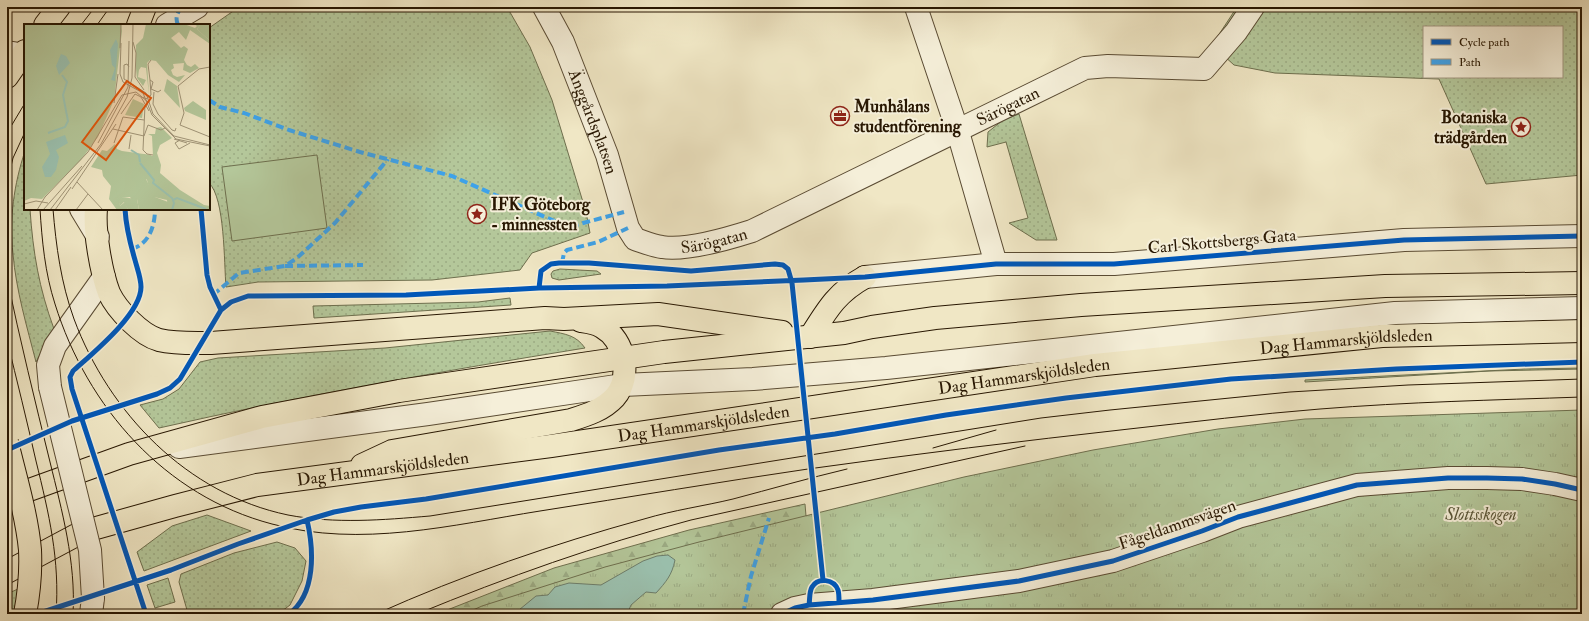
<svg xmlns="http://www.w3.org/2000/svg" width="1589" height="621" viewBox="0 0 1589 621" font-family="'IM FELL Double Pica',serif">
  <style>
    .grass { fill: url(#grass-dots); stroke: #6e6f4e; fill-rule: evenodd }
    .forest { fill: url(#forest-firs); stroke: #6e6f4e }
    .park { fill: url(#park-tufts); stroke: #6e6f4e }
    .pitch { fill: #b4c79a; stroke: #6e6f4e }
    .water { fill: #9bc1af; stroke: #6d7d6a }
    .lines { fill: none; stroke-linecap: round; stroke-linejoin: round }
    .minor-casing { stroke: #5a4b33; stroke-width: 24 }
    .major-casing { stroke: #281702; stroke-width: 24 }
    .minor { stroke: #f5efd9; stroke-width: 22 }
    .major { stroke: #f0e7c5; stroke-width: 22 }
    .tram { stroke: #281702; stroke-width: 1 }
    .minor-bridge-casing { stroke: #5a4b33; stroke-width: 24; stroke-linecap: butt }
    .major-bridge-casing { stroke: #281702; stroke-width: 24; stroke-linecap: butt }
    .minor-bridge { stroke: #f5efd9; stroke-width: 22 }
    .major-bridge { stroke: #f0e7c5; stroke-width: 22 }
    .quiet { stroke: #3ea2e9; stroke-width: 4; stroke-dasharray: 8 4; stroke-linecap: butt }
    .cycleway-casing { stroke: #f5efd9; stroke-width: 8 }
    .cycleway { stroke: #0057b8; stroke-width: 5 }
    .labels { text-anchor: middle; stroke-width: 4; stroke-linejoin: round; paint-order: stroke }
    .poi-label { font-size: 17px; font-weight: bold; fill: #281702; stroke: #f5efd9; text-anchor: start }
    .street-label { font-size: 17px; fill: #281702; stroke: #f5efd9 }
    .park-label { font-size: 17px; font-style: italic; fill: #595537; stroke: #f5efd9 }
    .inset-river { fill: none; stroke: #9bc1af; stroke-width: 2 }
    .inset-road { fill: none; stroke: #a09477; stroke-width: 1 }
    .view { fill: #de560c; fill-opacity: 0.15; stroke: #de560c; stroke-width: 2 }
    .inset-edge { fill: none; stroke: #281702; stroke-width: 2 }
  </style>
  <defs>
    <pattern id="grass-dots" width="8" height="8" patternUnits="userSpaceOnUse"><rect width="8" height="8" fill="#b4c79a"/><path d="M2 2h.1M6 6h.1" fill="none" stroke="#9baa83" stroke-width="1.8" stroke-linecap="round"/></pattern>
    <pattern id="forest-firs" width="22" height="20" patternUnits="userSpaceOnUse"><rect width="22" height="20" fill="#b4c79a"/><path d="M5 1l3.5 6h-7zM16 11l3.5 6h-7z" fill="#9baa83"/></pattern>
    <pattern id="park-tufts" width="24" height="20" patternUnits="userSpaceOnUse"><rect width="24" height="20" fill="#b4c79a"/><path d="M3 7l-1-3M5 7V3M7 7l1-3M15 17l-1-3M17 17v-4M19 17l1-3" fill="none" stroke="#9baa83"/></pattern>
  </defs>
  <rect width="100%" height="100%" fill="#f0e7c5"/>
  <filter id="stains"><feTurbulence type="fractalNoise" baseFrequency=".005" numOctaves="4"/><feColorMatrix values="0 0 0 0 .2 0 0 0 0 .09 0 0 0 0 .02 0 0 0 .5 -.17"/></filter>
  <radialGradient id="worn" r=".72"><stop offset=".6" stop-color="#630" stop-opacity="0"/><stop offset="1" stop-color="#630" stop-opacity=".3"/></radialGradient>
  <!-- grass -->
  <path class="grass" d="M 239,7 L 507,7 L 530,47 L 552,100 L 586,212 L 590,233 L 532,253 L 520,270 L 432,280 L 258,282 L 226,287 C 224,263 225,198 209,183 L 209,28 Z
    M 1237,7 L 1582,7 L 1582,175 L 1486,184 L 1439,79 L 1275,73 L 1234,65 L 1212,45 ZM 1424,27 L 1562,27 L 1562,77 L 1424,77 Z
    M 1019,114 L 1057,240 L 1036,240 L 1009,223 L 1028,218 L 1006,142 L 987,147 L 988,132 L 1003,120 Z
    M 25,151 L 25,209 L 30,209 C 33,253 39,288 54,329 L 36,362 C 27,327 16,290 13,254 C 9,219 14,184 25,151 Z
    M 560,269 L 597,271 L 601,274 L 559,280 L 552,278 L 551,274 L 553,271 Z
    M 510,298 L 511,305 L 314,318 L 313,306 L 478,302 Z
    M 550,331 C 565,334 576,335 585,348 C 443,371 300,396 159,428 L 140,405 L 163,399 L 179,389 L 200,362 L 218,358 L 385,348 Z
    M 1582,368 L 1582,369 L 1489,371 L 1305,382 L 1305,380 L 1525,369 Z
    M 207,515 L 251,531 L 144,571 L 137,552 L 172,526 Z
    M 277,542 L 295,548 L 306,561 L 302,581 L 290,605 L 278,614 L 175,614 L 187,610 L 179,582 L 181,574 L 234,553 Z
    M 168,578 L 175,602 L 155,608 L 147,585 Z
    M 20,588 L 15,614 L 7,614 L 7,594 Z"/>
  <!-- forest -->
  <path class="forest" d="M 805,504 L 810,564 L 514,614 L 437,614 L 554,568 L 689,530 Z"/>
  <!-- park -->
  <path class="park" d="M 1582,410 L 1582,614 L 464,614 L 482,606 L 605,567 L 699,542 L 964,477 L 1093,450 L 1218,429 L 1305,419 Z"/>
  <!-- pitch -->
  <path class="pitch" d="M 317,155 L 327,228 L 232,241 L 222,167 Z"/>
  <!-- water -->
  <path class="water" d="M 668,555 L 675,560 C 672,575 666,582 656,593 L 646,592 L 631,605 L 628,612 L 625,614 L 567,614 L 557,612 L 553,614 L 514,614 L 536,596 L 548,595 L 555,587 L 569,583 L 601,585 L 643,561 L 657,556 Z"/>
  <g class="lines">
    <!-- minor casing -->
    <g class="minor-casing">
      <g id="minor">
        <path id="s1" d="M 544,7 L 563,42 L 607,155 L 628,228 L 635,239 C 644,242 653,246 662,247 C 685,251 730,238 752,231 L 1085,68 L 1108,66 L 1204,69 L 1236,32 L 1253,7"/>
        <path d="M 916,7 L 958,132 L 996,264"/>
        <path d="M 167,25 L 197,7"/>
        <path d="M 7,52 L 25,55"/>
        <path d="M 81,209 L 98,237"/>
        <path d="M 865,277 L 996,264 L 1114,264 L 1404,240 L 1582,236"/>
        <path d="M 50,387 L 48,365 L 55,346 L 104,277"/>
        <path d="M 179,447 L 428,414 L 623,385 L 753,379 L 886,368 L 1395,313 L 1582,308"/>
        <path d="M 91,614 L 93,598"/>
        <path d="M 782,614 L 795,608 L 809,605 L 873,600 L 1019,581 L 1113,561 L 1202,531 L 1238,517 L 1357,485 L 1448,478 L 1487,478 L 1522,479 L 1555,484 L 1582,490"/>
      </g>
    </g>
    <!-- major casing -->
    <g class="major-casing">
      <g id="major">
        <path d="M 45,25 L 59,7"/>
        <path d="M 138,25 L 145,7"/>
        <path d="M 7,77 L 25,51"/>
        <path d="M 96,209 C 94,231 101,272 109,293 C 117,310 141,335 159,340 C 176,344 194,343 211,343 L 545,318 L 564,319 L 658,314 L 782,332"/>
        <path d="M 810,337 C 827,310 836,293 865,277"/>
        <path d="M 362,465 L 392,451 L 571,420 C 587,415 603,410 615,397 C 632,377 625,340 602,327 C 596,323 588,322 581,321"/>
        <path d="M 7,498 L 129,454 L 262,417 L 399,391 L 664,352 L 844,333 L 872,327 L 935,318 L 1081,305 L 1385,286 L 1582,283"/>
        <path id="s2" d="M 7,572 L 82,532 L 175,506 L 257,485 L 551,446 L 1095,365 L 1382,336 L 1582,331"/>
      </g>
    </g>
    <!-- minor -->
    <use href="#minor" class="minor"/>
    <!-- major -->
    <use href="#major" class="major"/>
    <!-- tram -->
    <path class="tram" d="M 81,25 L 95,7
      M 97,25 L 110,7
      M 7,133 L 25,103
      M 7,183 L 13,158 L 25,132
      M 40,209 C 42,241 45,273 55,304 C 87,407 165,496 272,524 C 361,548 452,525 540,511 C 630,497 719,482 808,469 C 915,454 1022,441 1129,429 C 1193,422 1256,414 1320,409 C 1407,402 1495,400 1582,397
      M 53,209 C 56,246 61,283 74,319 C 109,413 187,494 288,515 C 335,524 383,520 430,516 L 1041,418 L 1110,410 L 1290,392 L 1408,385 L 1582,379
      M 7,278 C 20,340 35,401 50,462 C 62,511 76,562 73,614
      M 7,340 C 17,381 27,421 36,461 C 49,514 60,560 56,614
      M 933,448 L 996,430
      M 376,614 C 463,575 553,544 644,519 C 674,510 704,506 733,499 C 771,489 809,478 847,469
      M 417,614 C 507,577 597,545 691,520 L 1025,446"/>
    <!-- minor-bridge casing -->
    <g class="minor-bridge-casing">
      <path id="minor-bridge" d="M 50,387 L 90,550 L 93,598"/>
    </g>
    <!-- major-bridge casing -->
    <g class="major-bridge-casing">
      <path id="major-bridge" d="M 7,442 C 15,476 27,515 30,550 C 31,571 29,593 25,614"/>
    </g>
    <!-- minor-bridge -->
    <use href="#minor-bridge" class="minor-bridge"/>
    <!-- major-bridge -->
    <use href="#major-bridge" class="major-bridge"/>
    <!-- quiet -->
    <path class="quiet" d="M 178,25 C 175,18 177,14 181,7
      M 209,100 L 220,107 L 244,113 L 289,130 L 360,152 L 452,176 L 561,224 L 576,225 L 624,212
      M 132,249 C 149,244 155,226 155,209
      M 562,263 L 564,253 L 567,250 L 598,242 L 628,228
      M 285,266 L 363,265
      M 213,295 L 239,273 L 285,266 L 297,258 L 335,223 L 388,159
      M 743,614 L 751,576 L 769,518"/>
    <!-- cycleway casing -->
    <g class="cycleway-casing">
      <path id="cycleway" d="M 125,209 C 126,226 130,243 135,260 C 137,268 141,278 141,287 C 141,314 93,353 73,371 L 70,377 L 72,389 L 146,614
        M 201,209 L 207,275 L 210,287 L 221,310
        M 539,288 L 541,271 L 551,264 L 559,263 L 589,263 L 691,271 L 775,264 L 783,265 L 788,269 L 792,283 L 823,580
        M 7,450 L 72,421 L 157,394 L 170,388 L 180,379 L 221,310 L 231,302 L 248,296 L 406,295 L 539,288 L 667,286 L 804,280 L 865,277 L 996,264 L 1114,264 L 1404,240 L 1582,236
        M 809,605 C 810,599 809,592 812,587 C 818,577 834,579 838,590 C 839,593 839,598 839,602
        M 37,614 L 171,570 L 238,544 L 307,520 L 334,512 L 361,507 L 426,499 L 719,450 L 835,434 L 946,415 L 1066,398 L 1231,379 L 1396,369 L 1582,362
        M 289,614 C 316,594 314,550 307,520
        M 782,614 L 795,608 L 809,605 L 873,600 L 1019,581 L 1113,561 L 1202,531 L 1238,517 L 1357,485 L 1448,478 L 1487,478 L 1522,479 L 1555,484 L 1582,490"/>
    </g>
    <!-- cycleway -->
    <use href="#cycleway" class="cycleway"/>
  </g>
  <!-- icons -->
  <defs>
    <g id="office-ring" transform="scale(1)"><circle r="9.5" fill="#f5efd9" stroke="#8f2418" stroke-width="1.5"/><path d="M-6-3h4V-5.5h4V-3h4V5H-6ZM-1-4.5V-3h2v-1.5ZM-6 0V1H6V0Z" fill="#8f2418"/></g>
    <g id="sight-ring" transform="scale(1)"><circle r="9.5" fill="#f5efd9" stroke="#8f2418" stroke-width="1.5"/><path d="M0-6L1.8-2.2L6-1.7L2.9 1.2L3.7 5.4L0 3.3L-3.7 5.4L-2.9 1.2L-6-1.7L-1.8-2.2Z" fill="#8f2418"/></g>
  </defs>
  <g fill-rule="evenodd">
    <use href="#office-ring" x="840" y="116"/>
    <use href="#sight-ring" x="1521" y="127"/>
    <use href="#sight-ring" x="477" y="214"/>
  </g>
  <g class="labels">
    <!-- poi labels -->
    <g class="poi-label">
      <text x="854" y="112">Munhålans<tspan x="854" dy="20">studentförening</tspan></text>
      <text x="1507" y="123" text-anchor="end">Botaniska<tspan x="1507" dy="20">trädgården</tspan></text>
      <text x="491" y="210">IFK Göteborg<tspan x="491" dy="20">- minnessten</tspan></text>
    </g>
    <!-- street labels -->
    <g class="street-label">
      <text dy="6" stroke="none"><textPath href="#s1" startOffset="655">Särögatan</textPath></text>
      <text dy="6" stroke="none"><textPath href="#s1" startOffset="125">Änggårdsplatsen</textPath></text>
      <text dy="6" stroke="none"><textPath href="#s1" startOffset="331">Särögatan</textPath></text>
      <text transform="translate(1222 241) rotate(-5)" y="6">Carl Skottsbergs Gata</text>
      <text dy="6" stroke="none"><textPath href="#s2" startOffset="1365">Dag Hammarskjöldsleden</textPath></text>
      <text dy="6" stroke="none"><textPath href="#s2" startOffset="1041">Dag Hammarskjöldsleden</textPath></text>
      <text dy="6" stroke="none"><textPath href="#s2" startOffset="717">Dag Hammarskjöldsleden</textPath></text>
      <text dy="6" stroke="none"><textPath href="#s2" startOffset="393">Dag Hammarskjöldsleden</textPath></text>
      <text transform="translate(1177 524) rotate(-19)" y="6">Fågeldammsvägen</text>
    </g>
    <!-- park labels -->
    <g class="park-label">
      <text x="1481" y="520">Slottsskogen</text>
    </g>
  </g>
  <!-- overview -->
  <g transform="translate(24 24)">
    <rect width="186" height="186" fill="#f0e7c5"/>
    <path d="M 177,0 L 186,0 L 186,17 L 173,5 ZM 109,75 L 120,80 L 118,94 L 101,91 ZM 91,120 L 93,125 L 98,127 L 127,131 L 122,155 L 131,173 L 144,178 L 144,186 L 115,186 L 113,175 L 108,176 L 106,173 L 95,174 L 96,182 L 101,178 L 104,186 L 93,186 L 85,175 L 87,162 L 79,152 L 78,146 L 67,143 L 78,126 L 83,127 Z" fill="#b4c79a"/>
    <path d="M 122,0 L 160,0 L 171,4 L 173,2 L 170,0 L 177,0 L 173,5 L 186,17 L 186,20 L 166,6 L 162,16 L 155,8 L 147,14 L 157,24 L 160,22 L 164,25 L 160,36 L 163,41 L 167,43 L 171,40 L 175,44 L 166,49 L 159,46 L 160,39 L 149,40 L 150,44 L 147,46 L 149,51 L 153,53 L 161,51 L 155,58 L 144,51 L 132,37 L 126,36 L 123,39 L 125,71 L 122,44 L 117,43 L 115,46 L 114,53 L 122,56 L 119,62 L 113,54 L 112,45 L 112,21 L 119,14 ZM 143,55 L 153,62 L 156,84 L 140,67 ZM 169,77 L 182,86 L 182,96 L 161,87 L 160,84 ZM 137,103 L 148,114 L 136,121 L 133,129 L 137,141 L 136,149 L 156,166 L 180,181 L 186,182 L 186,186 L 144,186 L 143,176 L 130,173 L 126,167 L 123,156 L 115,147 L 114,133 L 119,130 L 129,132 L 128,112 L 124,110 L 131,110 L 132,104 ZM 91,163 L 97,173 L 113,175 L 115,186 L 104,186 L 100,178 L 96,182 Z" fill="#b4c79a"/>
    <path d="M 0,0 L 97,0 L 98,7 L 90,76 L 74,113 L 57,136 L 18,175 L 7,174 L 0,177 Z" fill="#b4c79a"/>
    <path d="M 92,15 L 94,20 L 91,57 L 87,56 L 91,44 L 88,41 L 86,26 ZM 37,30 L 42,32 L 46,39 L 35,51 L 32,42 ZM 41,111 L 44,119 L 32,126 L 35,133 L 32,146 L 27,153 L 21,153 L 18,143 L 26,130 L 22,118 Z" fill="#9bc1af"/>
    <path class="inset-river" d="M 24,109 L 41,103 L 44,97 L 39,71 L 43,58 L 38,51M 107,126 L 115,131 L 116,138M 116,139 L 130,156 L 129,159 L 148,174 L 150,179 L 148,186M 149,176 L 153,174 L 182,185"/>
    <path class="inset-road" d="M 109,18 L 112,29 L 111,53 L 120,66M 97,19 L 96,50 L 99,58 L 119,69 L 128,91 L 152,115 L 186,122M 96,24 L 97,0M 127,36 L 124,40 L 126,56 L 129,58 L 127,65 L 134,68 L 137,66M 105,43 L 103,40 L 100,41 L 100,55 L 122,69 L 129,90 L 150,112 L 186,121M 186,43 L 175,45 L 154,62 L 160,89 L 156,101 L 186,113M 130,68 L 129,80 L 134,90 L 148,106 L 151,107 L 152,104M 119,73 L 122,75 L 127,71 L 126,56M 90,79 L 94,50M 121,81 L 119,126 L 123,130 L 129,131M 97,90 L 111,70 L 117,73 L 125,87M 89,105 L 120,112 L 124,101 L 137,106 L 141,104M 150,115 L 163,119M 156,116 L 151,119 L 155,125 L 166,119M 74,119 L 104,63 L 105,17M 90,119 L 99,93 L 120,96M 105,125 L 107,111M 53,158 L 79,186M 48,165 L 92,100M 0,180 L 12,177 L 24,179M 13,186 L 21,173 L 64,128 L 98,71 L 112,68 L 124,78M 19,186 L 58,142M 26,186 L 77,120 L 103,73 L 108,54 L 109,0M 31,186 L 47,163M 52,186 L 64,170"/>
    <path class="view" d="M 103,57 L 127,74 L 82,136 L 58,118 Z"/>
    <rect width="186" height="186" class="inset-edge"/>
  </g>
  <!-- margin -->
  <rect width="1589" height="621" fill="none" stroke="#f0e7c5" stroke-width="24"/>
  <rect x="8" y="8" width="1573" height="605" fill="none" stroke="#281702" stroke-width="2"/>
  <rect x="12" y="12" width="1565" height="597" fill="none" stroke="#281702"/>
  <!-- legend -->
  <rect x="1423" y="26" width="140" height="52" fill="#f5efd9" stroke="#a39983"/>
  <rect x="1431" y="39" width="20" height="6" fill="#0057b8" stroke="#a39983"/>
  <text x="1459" y="46" font-size="12" fill="#281702">Cycle path</text>
  <rect x="1431" y="59" width="20" height="6" fill="#3ea2e9" stroke="#a39983"/>
  <text x="1459" y="66" font-size="12" fill="#281702">Path</text>
  <rect width="100%" height="100%" filter="url(#stains)"/>
  <rect width="100%" height="100%" fill="url(#worn)"/>
</svg>
